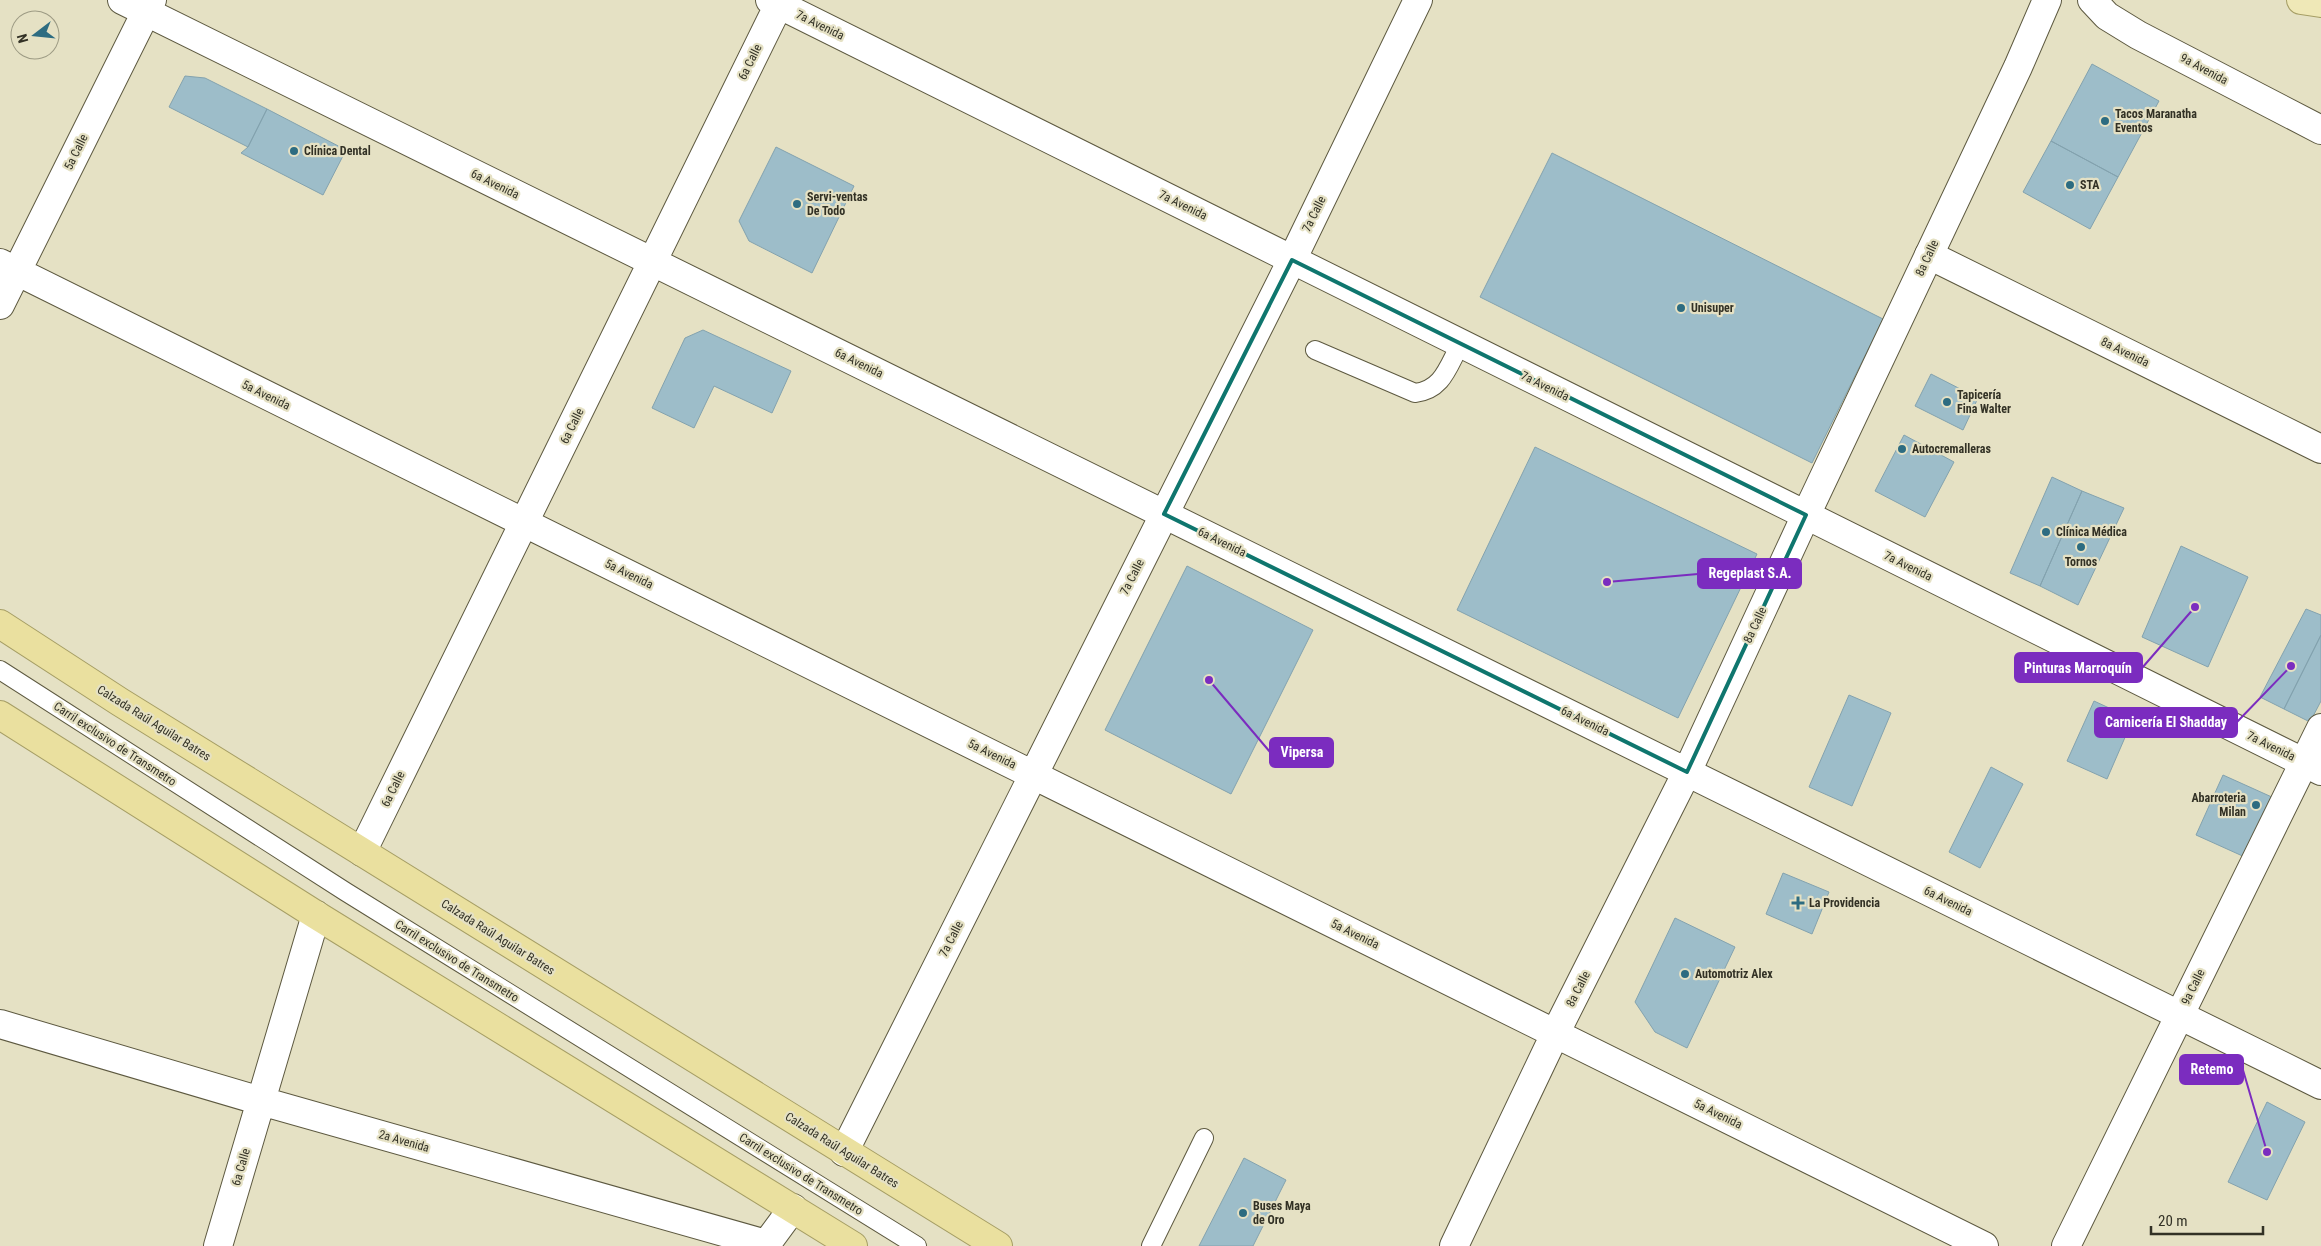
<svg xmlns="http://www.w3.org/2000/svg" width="2321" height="1246" viewBox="0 0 2321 1246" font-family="'Roboto Condensed',sans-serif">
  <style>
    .building { fill: #9dbdc9; stroke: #83a2ae }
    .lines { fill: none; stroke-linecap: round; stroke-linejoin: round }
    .service-casing { stroke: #5d5940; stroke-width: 20 }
    .minor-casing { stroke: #5d5940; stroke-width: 30 }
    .tertiary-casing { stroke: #5d5940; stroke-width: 30 }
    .primary-casing { stroke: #a69e65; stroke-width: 30 }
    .trunk-casing { stroke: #a69e65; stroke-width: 30 }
    .service { stroke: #fff; stroke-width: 18 }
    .minor { stroke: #fff; stroke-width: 28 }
    .tertiary { stroke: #fff; stroke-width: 28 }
    .primary { stroke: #efe8b7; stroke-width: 28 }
    .trunk { stroke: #eae09f; stroke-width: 28 }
    .marked { fill: none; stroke: #0f766e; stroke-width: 4; stroke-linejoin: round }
    .poi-dot { fill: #2d6c81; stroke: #e5e1c4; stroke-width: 2 }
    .labels { text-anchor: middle; stroke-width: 4.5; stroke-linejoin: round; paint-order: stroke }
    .street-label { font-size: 12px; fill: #323125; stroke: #e5e1c4 }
    .poi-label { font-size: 12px; font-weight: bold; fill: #323125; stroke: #e5e1c4; text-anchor: start }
    .leader { fill: none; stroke: #7b2cbf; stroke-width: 2 }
    .callout-dot { fill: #7b2cbf; stroke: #e5e1c4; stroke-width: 2 }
    .callout { fill: #7b2cbf; stroke: #7b2cbf; stroke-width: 2 }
    .callout-label { font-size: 14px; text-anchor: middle; font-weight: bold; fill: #fff }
  </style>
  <rect width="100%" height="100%" fill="#e5e1c4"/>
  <!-- building -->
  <path class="building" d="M 2092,64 L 2159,101 L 2118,177 L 2051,141 Z
    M 185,76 L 205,78 L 267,109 L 248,147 L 169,107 Z
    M 267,109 L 346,150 L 323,195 L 241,153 L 248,147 Z
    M 2051,141 L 2118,177 L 2090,229 L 2023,192 Z
    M 776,147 L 854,186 L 812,273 L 749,241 L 739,221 Z
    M 1552,153 L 1883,319 L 1812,463 L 1480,297 Z
    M 703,330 L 791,371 L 772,413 L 714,386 L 694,428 L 652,408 L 685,338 Z
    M 1931,374 L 1978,398 L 1963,430 L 1915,406 Z
    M 1904,435 L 1954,462 L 1925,517 L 1875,491 Z
    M 1535,447 L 1757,554 L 1678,718 L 1457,610 Z
    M 2052,477 L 2082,491 L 2040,586 L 2010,573 Z
    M 2082,491 L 2124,508 L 2078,605 L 2040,586 Z
    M 2181,546 L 2248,577 L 2208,667 L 2142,637 Z
    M 1187,566 L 1313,630 L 1231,794 L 1105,730 Z
    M 2306,609 L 2321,615 L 2321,635 L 2284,709 L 2260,697 Z
    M 2321,635 L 2321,701 L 2310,722 L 2284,709 Z
    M 1849,695 L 1891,713 L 1852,806 L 1809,787 Z
    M 2094,701 L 2133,719 L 2107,779 L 2067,761 Z
    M 1991,767 L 2023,784 L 1980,868 L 1949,852 Z
    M 2223,775 L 2274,798 L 2247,858 L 2196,835 Z
    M 1783,873 L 1829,892 L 1812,934 L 1766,914 Z
    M 1675,918 L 1735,947 L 1687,1048 L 1655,1032 L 1635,1002 Z
    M 2267,1102 L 2305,1122 L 2267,1200 L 2228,1182 Z
    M 1244,1158 L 1286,1180 L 1253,1246 L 1199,1246 Z"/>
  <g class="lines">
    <!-- service casing -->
    <g class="service-casing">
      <path id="service" d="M 1315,350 L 1415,393 C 1443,390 1448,366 1461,343
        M 0,670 L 346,892 L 917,1246
        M 1151,1246 L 1204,1138"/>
    </g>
    <!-- minor casing -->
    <g class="minor-casing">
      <path id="minor" d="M 2092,0 L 2107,16 L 2138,35 L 2321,130
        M 1929,255 L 2321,449
        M 0,263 L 1984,1246
        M 0,305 L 152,0
        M 0,1024 L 261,1101 L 766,1244
        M 844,1152 L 1292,260 L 1418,0
        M 218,1246 L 316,915
        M 765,1246 L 793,1208
        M 1454,1246 L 1555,1034 L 1687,772
        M 2066,1246 L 2321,728"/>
    </g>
    <!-- tertiary casing -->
    <g class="tertiary-casing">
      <path id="tertiary" d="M 122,0 L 2321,1085
        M 770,0 L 2321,771
        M 1687,772 L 1806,515 L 2018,67 L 2047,0
        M 362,852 L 781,0"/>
    </g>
    <!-- primary casing -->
    <g class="primary-casing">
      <path id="primary" d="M 2301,0 L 2321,3"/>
    </g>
    <!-- trunk casing -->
    <g class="trunk-casing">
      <path id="trunk" d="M 0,624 L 120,702 L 998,1246
        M 0,715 L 316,915 L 853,1246"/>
    </g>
    <!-- service -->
    <use href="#service" class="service"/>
    <!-- minor -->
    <use href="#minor" class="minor"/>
    <!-- tertiary -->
    <use href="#tertiary" class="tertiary"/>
    <!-- primary -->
    <use href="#primary" class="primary"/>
    <!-- trunk -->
    <use href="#trunk" class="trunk"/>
  </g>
  <!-- marked area -->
  <path class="marked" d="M 1292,260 L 1806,515 L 1687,772 L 1164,514 Z"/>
  <!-- markers -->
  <g class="poi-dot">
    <circle cx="2105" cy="121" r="5"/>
    <circle cx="294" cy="151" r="5"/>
    <circle cx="2070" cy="185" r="5"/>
    <circle cx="797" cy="204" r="5"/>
    <circle cx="1681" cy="308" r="5"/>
    <circle cx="1947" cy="402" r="5"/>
    <circle cx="1902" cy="449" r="5"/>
    <circle cx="2046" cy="532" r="5"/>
    <circle cx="2081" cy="547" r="5"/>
    <circle cx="2256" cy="805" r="5"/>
    <path d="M1795.5 895.5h5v5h5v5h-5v5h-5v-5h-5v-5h5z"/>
    <circle cx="1685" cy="974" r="5"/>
    <circle cx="1243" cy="1213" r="5"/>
  </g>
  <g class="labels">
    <!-- street labels -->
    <g class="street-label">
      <text transform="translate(820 25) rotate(26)" y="4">7a Avenida</text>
      <text transform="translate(750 62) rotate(-64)" y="4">6a Calle</text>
      <text transform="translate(2204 69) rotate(28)" y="4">9a Avenida</text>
      <text transform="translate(76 152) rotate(-64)" y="4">5a Calle</text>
      <text transform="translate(495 184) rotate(26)" y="4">6a Avenida</text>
      <text transform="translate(1183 205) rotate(26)" y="4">7a Avenida</text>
      <text transform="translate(1314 214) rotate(-64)" y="4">7a Calle</text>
      <text transform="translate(1927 258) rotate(-65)" y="4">8a Calle</text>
      <text transform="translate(2125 352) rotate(26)" y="4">8a Avenida</text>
      <text transform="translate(859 363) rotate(26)" y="4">6a Avenida</text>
      <text transform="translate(1545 386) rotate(26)" y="4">7a Avenida</text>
      <text transform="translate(266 395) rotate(26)" y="4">5a Avenida</text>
      <text transform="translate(572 426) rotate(-64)" y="4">6a Calle</text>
      <text transform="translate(1222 542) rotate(26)" y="4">6a Avenida</text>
      <text transform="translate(1908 566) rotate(26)" y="4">7a Avenida</text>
      <text transform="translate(629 574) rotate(26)" y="4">5a Avenida</text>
      <text transform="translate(1132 577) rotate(-63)" y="4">7a Calle</text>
      <text transform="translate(1755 625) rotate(-65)" y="4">8a Calle</text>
      <text transform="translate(1585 721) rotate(26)" y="4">6a Avenida</text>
      <text transform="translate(154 723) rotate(32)" y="4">Calzada Raúl Aguilar Batres</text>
      <text transform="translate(115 744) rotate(33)" y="4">Carril exclusivo de Transmetro</text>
      <text transform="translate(2271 746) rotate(26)" y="4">7a Avenida</text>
      <text transform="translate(992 754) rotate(26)" y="4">5a Avenida</text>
      <text transform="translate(393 789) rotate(-64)" y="4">6a Calle</text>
      <text transform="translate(1948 901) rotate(26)" y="4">6a Avenida</text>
      <text transform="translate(1355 934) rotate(26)" y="4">5a Avenida</text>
      <text transform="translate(498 937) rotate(32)" y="4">Calzada Raúl Aguilar Batres</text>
      <text transform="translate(951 939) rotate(-63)" y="4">7a Calle</text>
      <text transform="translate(457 961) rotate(32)" y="4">Carril exclusivo de Transmetro</text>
      <text transform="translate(2193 987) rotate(-64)" y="4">9a Calle</text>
      <text transform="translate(1578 989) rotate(-63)" y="4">8a Calle</text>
      <text transform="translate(1718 1114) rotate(26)" y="4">5a Avenida</text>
      <text transform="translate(404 1141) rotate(16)" y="4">2a Avenida</text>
      <text transform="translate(842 1150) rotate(32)" y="4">Calzada Raúl Aguilar Batres</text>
      <text transform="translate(241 1167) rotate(-74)" y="4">6a Calle</text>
      <text transform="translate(801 1174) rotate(32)" y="4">Carril exclusivo de Transmetro</text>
    </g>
    <!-- poi labels -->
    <g class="poi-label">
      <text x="2115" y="118">Tacos Maranatha<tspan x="2115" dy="14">Eventos</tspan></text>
      <text x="304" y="155">Clínica Dental</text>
      <text x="2080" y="189">STA</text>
      <text x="807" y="201">Servi-ventas<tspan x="807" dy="14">De Todo</tspan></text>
      <text x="1691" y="312">Unisuper</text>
      <text x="1957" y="399">Tapicería<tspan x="1957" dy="14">Fina Walter</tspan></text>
      <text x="1912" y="453">Autocremalleras</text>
      <text x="2056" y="536">Clínica Médica</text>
      <text x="2081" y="566" text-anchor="middle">Tornos</text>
      <text x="2246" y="802" text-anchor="end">Abarroteria<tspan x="2246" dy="14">Milan</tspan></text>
      <text x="1809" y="907">La Providencia</text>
      <text x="1695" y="978">Automotriz Alex</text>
      <text x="1253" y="1210">Buses Maya<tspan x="1253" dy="14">de Oro</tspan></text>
    </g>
  </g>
  <!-- callouts -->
  <path class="leader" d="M1607 582L1698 574M2195 607L2142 668M2291 666L2237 722M1209 680L1270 752M2267 1152L2243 1070"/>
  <g class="callout-dot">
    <circle cx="1607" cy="582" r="5"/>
    <circle cx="2195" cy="607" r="5"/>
    <circle cx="2291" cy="666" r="5"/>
    <circle cx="1209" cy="680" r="5"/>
    <circle cx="2267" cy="1152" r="5"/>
  </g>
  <g class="callout">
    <rect x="1698" y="559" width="103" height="29" rx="5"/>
    <rect x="2015" y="653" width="127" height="29" rx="5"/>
    <rect x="2095" y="708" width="142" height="29" rx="5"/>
    <rect x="1270" y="738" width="63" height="29" rx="5"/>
    <rect x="2180" y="1055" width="63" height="29" rx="5"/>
  </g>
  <g class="callout-label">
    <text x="1750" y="578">Regeplast S.A.</text>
    <text x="2078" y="673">Pinturas Marroquín</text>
    <text x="2166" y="727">Carnicería El Shadday</text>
    <text x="1302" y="757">Vipersa</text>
    <text x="2212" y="1074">Retemo</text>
  </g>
  <!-- north arrow -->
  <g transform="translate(35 35) rotate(254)"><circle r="24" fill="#e5e1c4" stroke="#9d9b84"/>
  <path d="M0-4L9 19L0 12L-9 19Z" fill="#2d6c81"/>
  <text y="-8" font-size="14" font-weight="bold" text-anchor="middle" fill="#323125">N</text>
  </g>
  <!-- scale -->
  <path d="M2151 1226v8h112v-8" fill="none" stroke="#323125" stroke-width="2.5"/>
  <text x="2158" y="1226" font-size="15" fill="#323125" stroke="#e5e1c4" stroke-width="4" paint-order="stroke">20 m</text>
</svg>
